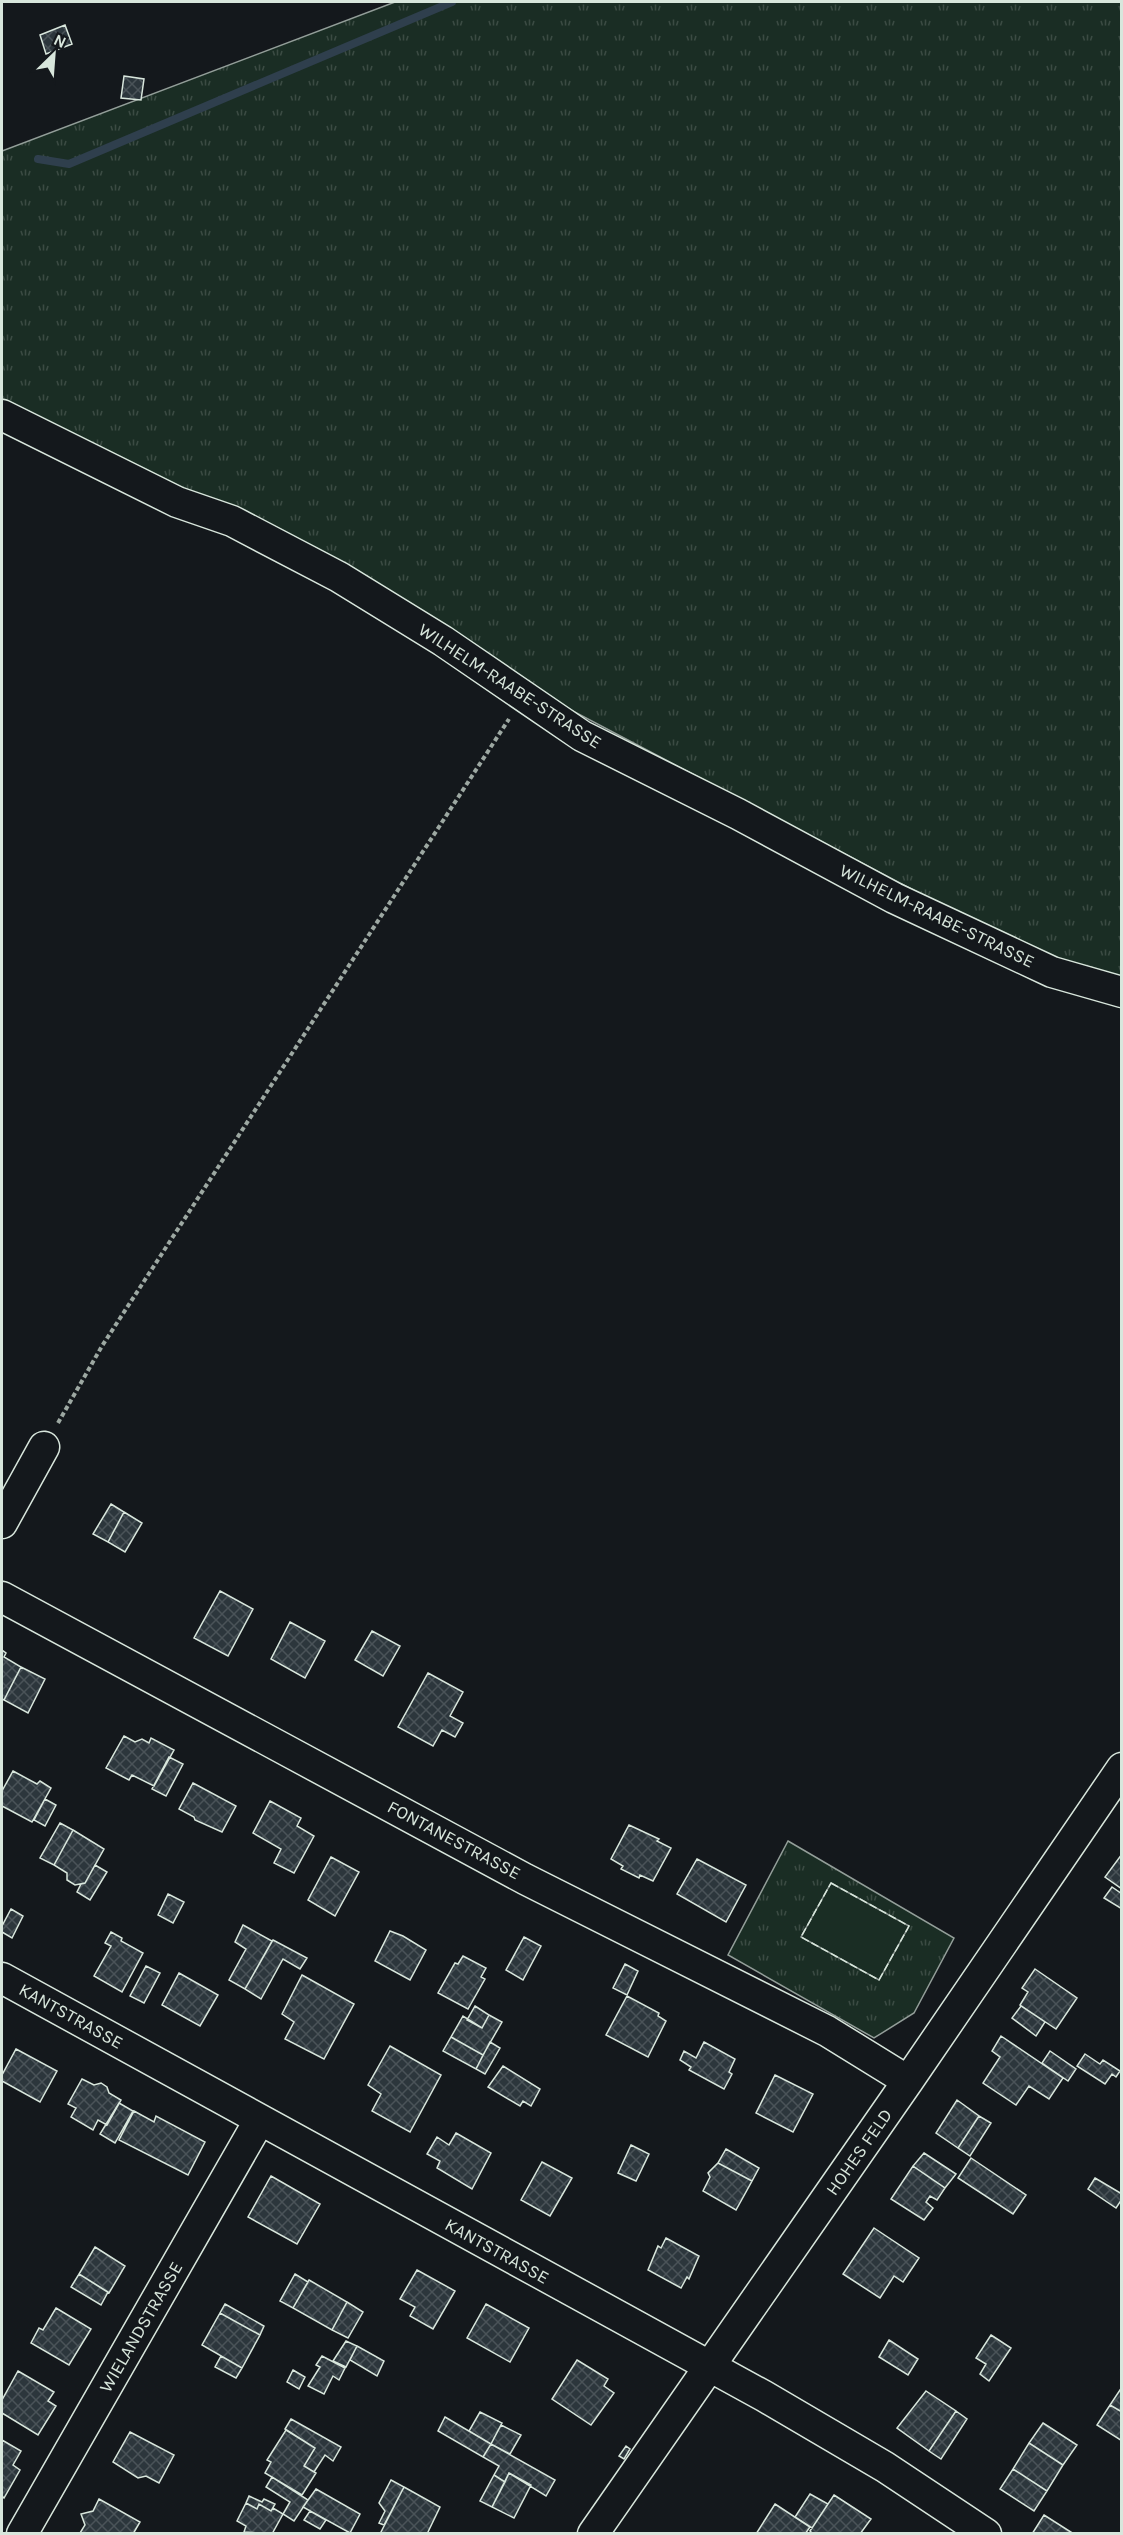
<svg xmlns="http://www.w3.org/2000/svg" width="1123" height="2535" viewBox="0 0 1123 2535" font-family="Karla,sans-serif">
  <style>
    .grass { fill: url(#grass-tufts); stroke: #939e99; stroke-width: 1.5 }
    .pitch { fill: #1a2d24; stroke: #939e99; stroke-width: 1.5 }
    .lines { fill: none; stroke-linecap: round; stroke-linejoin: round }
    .stream { stroke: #2f3f4d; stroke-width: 8 }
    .building { fill: url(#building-cross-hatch); stroke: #d8e6dc; stroke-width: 1.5 }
    .minor-casing { stroke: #d8e6dc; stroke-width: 33 }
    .path { stroke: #9da8a2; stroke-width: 4; stroke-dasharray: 4.5 3; stroke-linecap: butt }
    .minor { stroke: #14181c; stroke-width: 30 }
    .fence { stroke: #d8e6dc; stroke-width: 1.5; stroke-dasharray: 8 3; stroke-linecap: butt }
    .labels { text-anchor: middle; stroke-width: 4.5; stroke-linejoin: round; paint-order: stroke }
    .street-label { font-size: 18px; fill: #d8e6dc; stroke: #14181c }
  </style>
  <defs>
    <pattern id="grass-tufts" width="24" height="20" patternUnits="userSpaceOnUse" patternTransform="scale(1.5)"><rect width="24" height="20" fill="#1a2d24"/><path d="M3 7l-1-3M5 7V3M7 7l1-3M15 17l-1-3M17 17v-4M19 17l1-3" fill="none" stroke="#3b4b43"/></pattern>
    <pattern id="building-cross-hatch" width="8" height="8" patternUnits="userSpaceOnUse" patternTransform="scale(1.5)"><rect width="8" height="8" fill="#2c363c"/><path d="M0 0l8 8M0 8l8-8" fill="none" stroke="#4a5358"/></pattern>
  </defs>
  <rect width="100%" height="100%" fill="#14181c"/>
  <!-- grass -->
  <path class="grass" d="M 395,2 L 1121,2 L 1121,981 L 1056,965 L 2,411 L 2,151 Z
    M 788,1841 L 954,1938 L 914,2013 L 874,2038 L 728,1955 Z"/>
  <!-- pitch -->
  <path class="pitch" d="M 831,1883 L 909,1926 L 879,1980 L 801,1937 Z"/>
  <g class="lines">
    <!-- stream -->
    <path class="stream" d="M 38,159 L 69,164 L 452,2"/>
  </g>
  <!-- building -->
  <path class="building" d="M 65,25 L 72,44 L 46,54 L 40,35 Z
    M 124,76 L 144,79 L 141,100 L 121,98 Z
    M 111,1504 L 124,1512 L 108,1542 L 93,1534 Z
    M 124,1512 L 142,1523 L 125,1552 L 108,1542 Z
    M 220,1591 L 253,1609 L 228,1656 L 194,1638 Z
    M 290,1622 L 325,1641 L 305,1678 L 271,1659 Z
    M 372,1631 L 400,1646 L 383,1676 L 355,1660 Z
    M 2,1650 L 6,1653 L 4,1657 L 21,1667 L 4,1700 L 2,1699 Z
    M 21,1667 L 45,1679 L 28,1713 L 4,1700 Z
    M 428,1673 L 463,1692 L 450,1716 L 463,1723 L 455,1737 L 442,1730 L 433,1746 L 398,1727 Z
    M 124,1736 L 135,1742 L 142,1739 L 149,1743 L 151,1738 L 174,1750 L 154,1786 L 132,1775 L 129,1780 L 106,1768 Z
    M 169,1757 L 183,1764 L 166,1796 L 152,1789 Z
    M 13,1771 L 37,1784 L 40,1781 L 51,1788 L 32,1822 L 2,1806 L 2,1791 Z
    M 193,1783 L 236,1806 L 222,1832 L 195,1820 L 194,1817 L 179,1809 Z
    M 45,1799 L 56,1805 L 45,1826 L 34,1820 Z
    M 270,1801 L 301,1818 L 297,1826 L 314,1836 L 294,1873 L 274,1863 L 281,1849 L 253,1833 Z
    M 60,1823 L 73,1830 L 54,1865 L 40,1858 Z
    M 629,1825 L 659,1839 L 657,1841 L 671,1848 L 653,1881 L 640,1875 L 639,1878 L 621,1869 L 623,1866 L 611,1859 Z
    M 73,1830 L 104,1849 L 85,1883 L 75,1885 L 67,1880 L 67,1873 L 54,1865 Z
    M 1122,1854 L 1122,1889 L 1105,1877 Z
    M 331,1857 L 359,1872 L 335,1916 L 308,1900 Z
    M 697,1859 L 746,1885 L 726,1922 L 677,1894 Z
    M 95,1865 L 107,1872 L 90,1900 L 77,1892 L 81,1884 L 85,1883 Z
    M 1112,1887 L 1122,1894 L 1122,1909 L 1104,1898 Z
    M 168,1894 L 184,1902 L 173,1923 L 158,1915 Z
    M 11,1909 L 23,1916 L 12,1938 L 2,1932 L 2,1926 Z
    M 243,1925 L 272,1941 L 245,1989 L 229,1980 L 246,1949 L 235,1942 Z
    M 390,1931 L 403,1936 L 426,1950 L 410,1980 L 375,1961 Z
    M 111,1932 L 122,1938 L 121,1941 L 143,1953 L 122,1992 L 94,1976 L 111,1946 L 105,1943 Z
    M 524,1937 L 541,1946 L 523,1980 L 506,1970 Z
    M 273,1940 L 307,1958 L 300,1969 L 283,1959 L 261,1999 L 245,1989 Z
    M 463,1956 L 486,1968 L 481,1977 L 485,1979 L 468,2009 L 438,1993 L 455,1963 L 458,1964 Z
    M 625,1964 L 638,1971 L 627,1995 L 613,1988 Z
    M 146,1966 L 160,1973 L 144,2003 L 130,1996 Z
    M 1035,1969 L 1077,1998 L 1056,2029 L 1020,2005 L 1028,1992 L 1022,1988 Z
    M 179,1973 L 218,1995 L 200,2026 L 162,2005 Z
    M 302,1975 L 354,2004 L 324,2059 L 285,2039 L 294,2022 L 282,2014 Z
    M 627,1996 L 659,2013 L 658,2016 L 666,2021 L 648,2057 L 606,2035 Z
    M 475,2006 L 489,2015 L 482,2028 L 467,2020 Z
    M 1021,2006 L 1045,2022 L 1036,2036 L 1012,2018 Z
    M 489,2015 L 502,2022 L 483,2055 L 451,2037 L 463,2016 L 482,2028 Z
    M 1001,2036 L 1063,2078 L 1049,2099 L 1029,2086 L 1016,2105 L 983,2083 L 1000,2057 L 992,2051 Z
    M 451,2037 L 483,2055 L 476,2069 L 443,2051 Z
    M 490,2042 L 500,2048 L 485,2074 L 476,2069 Z
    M 704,2042 L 735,2059 L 729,2072 L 732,2074 L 724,2089 L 689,2070 L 691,2067 L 680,2060 L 684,2051 L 696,2058 Z
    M 390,2046 L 441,2075 L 410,2132 L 372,2111 L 381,2094 L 368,2085 Z
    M 16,2049 L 57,2071 L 40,2102 L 2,2081 L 2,2075 Z
    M 1050,2051 L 1076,2069 L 1068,2081 L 1042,2063 Z
    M 1085,2054 L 1100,2064 L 1103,2060 L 1120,2071 L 1116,2077 L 1112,2074 L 1105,2084 L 1077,2066 Z
    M 503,2066 L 540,2089 L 531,2106 L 523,2101 L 520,2106 L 488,2087 Z
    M 775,2075 L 813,2094 L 793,2132 L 756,2113 Z
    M 82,2079 L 94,2085 L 101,2083 L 107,2087 L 109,2093 L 121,2100 L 107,2125 L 98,2120 L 93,2130 L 71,2117 L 76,2108 L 68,2104 Z
    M 957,2100 L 979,2116 L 958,2148 L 936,2133 Z
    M 119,2103 L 133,2111 L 115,2143 L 100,2134 Z
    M 134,2111 L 154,2122 L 156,2116 L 205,2142 L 188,2175 L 119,2140 Z
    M 979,2116 L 991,2123 L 970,2156 L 958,2148 Z
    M 456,2133 L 491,2153 L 472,2189 L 437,2168 L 440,2161 L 427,2154 L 437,2137 L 449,2145 Z
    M 631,2145 L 649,2154 L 636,2181 L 618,2173 Z
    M 726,2149 L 759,2168 L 752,2181 L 718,2163 Z
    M 924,2153 L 956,2174 L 945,2188 L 913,2166 Z
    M 971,2158 L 1026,2195 L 1013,2214 L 958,2178 Z
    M 542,2162 L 572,2178 L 550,2216 L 521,2200 Z
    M 718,2163 L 752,2181 L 736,2210 L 703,2191 L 710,2177 L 708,2173 Z
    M 913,2166 L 945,2188 L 937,2200 L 930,2196 L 926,2202 L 933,2208 L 924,2220 L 891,2199 Z
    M 271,2176 L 320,2204 L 297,2244 L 248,2217 Z
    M 1095,2178 L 1122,2194 L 1122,2199 L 1116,2208 L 1088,2189 Z
    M 874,2228 L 919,2258 L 903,2282 L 894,2276 L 880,2298 L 843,2274 Z
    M 666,2238 L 699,2256 L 689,2279 L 687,2277 L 681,2288 L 648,2270 L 658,2246 L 661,2248 Z
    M 95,2247 L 125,2266 L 109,2293 L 79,2274 Z
    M 417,2270 L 455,2291 L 433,2329 L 410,2316 L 415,2307 L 400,2299 Z
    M 79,2274 L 108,2292 L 101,2305 L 71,2287 Z
    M 295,2274 L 308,2282 L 293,2308 L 280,2301 Z
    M 309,2280 L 347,2302 L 332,2330 L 293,2308 Z
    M 347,2302 L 363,2312 L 348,2338 L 332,2330 Z
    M 225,2304 L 264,2326 L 260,2335 L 220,2313 Z
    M 486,2304 L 529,2328 L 510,2362 L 467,2338 Z
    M 56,2308 L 91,2329 L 69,2365 L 31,2343 L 39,2328 L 43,2330 Z
    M 220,2313 L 260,2335 L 242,2368 L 202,2345 Z
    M 991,2335 L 1011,2348 L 989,2381 L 980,2374 L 986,2364 L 976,2358 Z
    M 889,2340 L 918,2359 L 908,2375 L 879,2357 Z
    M 346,2341 L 357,2346 L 346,2367 L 333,2361 Z
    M 357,2346 L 384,2361 L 377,2376 L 350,2360 Z
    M 221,2356 L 242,2368 L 236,2378 L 215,2367 Z
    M 322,2356 L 345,2368 L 339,2380 L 333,2376 L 324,2394 L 308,2386 L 320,2367 L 316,2365 Z
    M 577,2360 L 608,2379 L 604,2386 L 614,2393 L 591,2425 L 552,2399 Z
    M 293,2370 L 305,2377 L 299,2389 L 287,2382 Z
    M 18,2371 L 54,2392 L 48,2401 L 56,2406 L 38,2435 L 2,2413 L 2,2400 Z
    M 1122,2387 L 1122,2412 L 1110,2405 Z
    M 926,2391 L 956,2411 L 929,2451 L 897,2428 Z
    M 1110,2405 L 1122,2412 L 1122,2441 L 1097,2425 Z
    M 956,2411 L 967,2419 L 941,2459 L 929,2451 Z
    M 480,2412 L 502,2423 L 491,2444 L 469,2431 Z
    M 445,2417 L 491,2444 L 483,2457 L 438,2431 Z
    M 291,2419 L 341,2447 L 333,2461 L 325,2455 L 314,2472 L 304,2466 L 315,2448 L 285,2429 Z
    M 1043,2423 L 1077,2445 L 1063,2465 L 1029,2443 Z
    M 501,2425 L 521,2435 L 510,2454 L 491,2444 Z
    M 286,2430 L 315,2448 L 304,2466 L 316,2473 L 302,2495 L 265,2473 L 271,2462 L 267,2460 Z
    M 130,2432 L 174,2455 L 159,2483 L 146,2476 L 138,2478 L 113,2462 Z
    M 2,2440 L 21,2451 L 13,2465 L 20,2470 L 4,2498 L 2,2496 Z
    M 1029,2443 L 1063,2465 L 1047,2491 L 1013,2469 Z
    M 491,2444 L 555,2480 L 546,2496 L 509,2473 L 505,2482 L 494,2475 L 499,2466 L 483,2457 Z
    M 626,2446 L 630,2449 L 624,2459 L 619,2456 Z
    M 1013,2469 L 1047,2491 L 1034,2511 L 1000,2489 Z
    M 509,2473 L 531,2485 L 514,2518 L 492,2507 Z
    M 494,2475 L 505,2482 L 492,2507 L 480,2501 Z
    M 272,2477 L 308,2500 L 294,2521 L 283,2514 L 290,2502 L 266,2487 Z
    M 391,2480 L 404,2487 L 384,2525 L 379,2523 L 385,2511 L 379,2503 Z
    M 404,2487 L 440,2507 L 427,2534 L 380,2534 Z
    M 316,2489 L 360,2514 L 350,2533 L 303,2507 Z
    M 810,2494 L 828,2504 L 812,2528 L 795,2517 Z
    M 834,2495 L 871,2519 L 860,2534 L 813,2534 L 810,2531 Z
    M 249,2496 L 262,2502 L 264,2499 L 275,2504 L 271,2511 L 259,2504 L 257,2509 L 246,2503 Z
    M 99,2499 L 140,2522 L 133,2534 L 80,2533 L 85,2525 L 81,2514 L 93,2511 Z
    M 246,2503 L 257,2509 L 259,2504 L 271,2511 L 273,2508 L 283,2514 L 272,2534 L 244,2532 L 246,2526 L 237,2521 Z
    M 775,2504 L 810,2527 L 805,2534 L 756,2534 Z
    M 310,2511 L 326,2520 L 320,2529 L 304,2520 Z
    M 1044,2515 L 1074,2534 L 1032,2534 Z"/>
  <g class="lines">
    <!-- minor casing -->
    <g class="minor-casing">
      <path id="minor" d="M 2,415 L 177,502 L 232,521 L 339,577 L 443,641 L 582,736 L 738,814 L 894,898 L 1052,972 L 1122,992
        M 2,1523 L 44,1447
        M 2,1597 L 525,1879 L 827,2031 L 908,2081
        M 2,1978 L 764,2396 L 885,2467 L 986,2534
        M 22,2534 L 259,2121
        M 593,2534 L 908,2081 L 1122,1768"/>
    </g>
    <!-- path -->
    <path class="path" d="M 58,1423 L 102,1346 L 509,719"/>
    <!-- minor -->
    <use href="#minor" class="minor"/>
    <!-- fence -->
    <path class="fence" d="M 831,1883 L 909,1926 L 879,1980 L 801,1937 Z"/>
  </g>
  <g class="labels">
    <!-- street labels -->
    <g class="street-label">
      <text transform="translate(510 686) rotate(33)" y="6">WILHELM-RAABE-STRASSE</text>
      <text transform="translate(937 916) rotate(26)" y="6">WILHELM-RAABE-STRASSE</text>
      <text transform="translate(454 1840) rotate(28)" y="6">FONTANESTRASSE</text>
      <text transform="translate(71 2016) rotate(29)" y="6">KANTSTRASSE</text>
      <text transform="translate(859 2152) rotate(-55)" y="6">HOHES FELD</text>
      <text transform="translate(497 2251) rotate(29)" y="6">KANTSTRASSE</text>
      <text transform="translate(141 2327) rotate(-60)" y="6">WIELANDSTRASSE</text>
    </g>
  </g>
  <!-- border -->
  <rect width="1123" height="2535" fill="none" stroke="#d8e6dc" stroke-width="6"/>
  <!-- north arrow -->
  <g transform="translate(54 54) rotate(25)" stroke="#14181c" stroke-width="4.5" paint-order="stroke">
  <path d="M0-4.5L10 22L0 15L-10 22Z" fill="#d8e6dc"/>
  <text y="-9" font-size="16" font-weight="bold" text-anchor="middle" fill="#d8e6dc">N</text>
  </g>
</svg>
